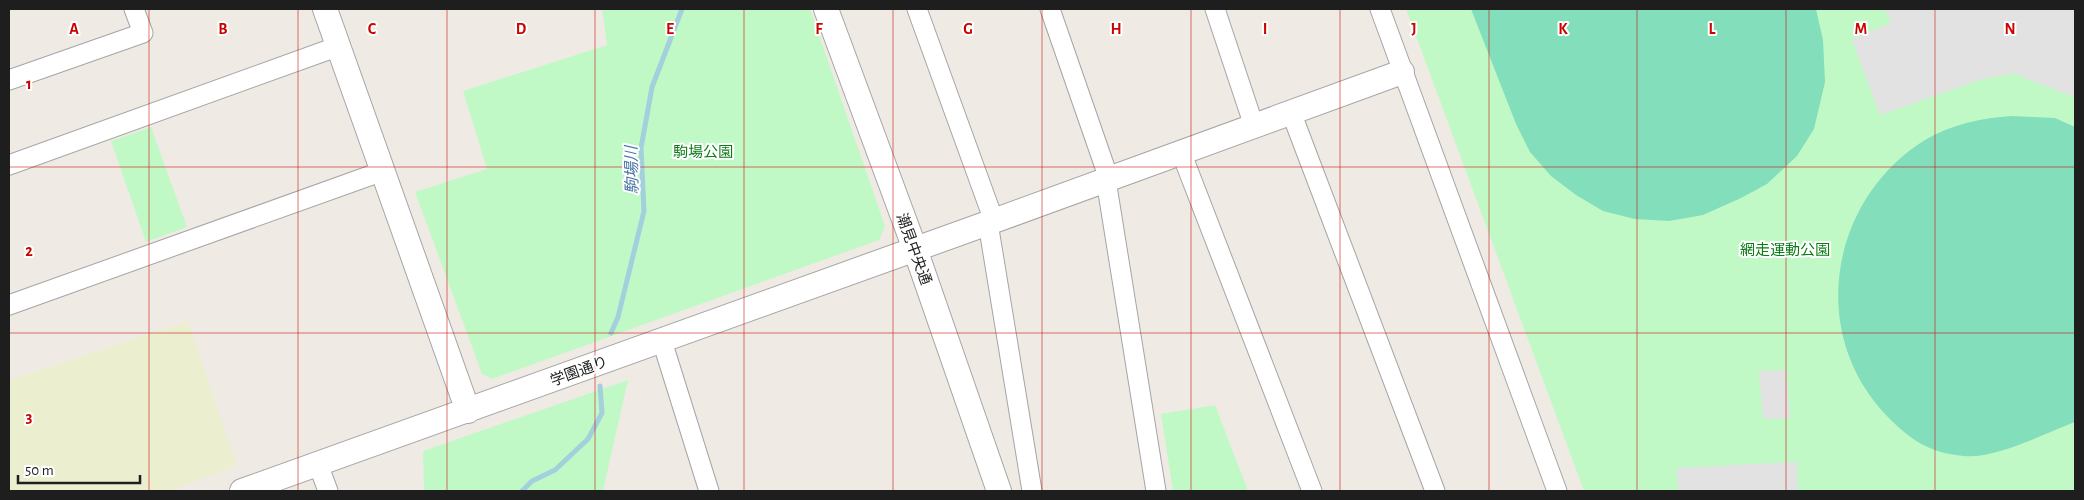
<svg xmlns="http://www.w3.org/2000/svg" width="2084" height="500" viewBox="0 0 2084 500" font-family="'Alegreya Sans','Noto Sans JP',sans-serif">
  <style>
    .farmland { fill: #ebeecf }
    .park { fill: #c1f9c6 }
    .pitch { fill: #82debb }
    .parking { fill: #e2e2e2 }
    .lines { fill: none; stroke-linecap: round; stroke-linejoin: round }
    .stream { stroke: #a4cfdc; stroke-width: 5 }
    .minor-casing { stroke: #a5a5a5; stroke-width: 21 }
    .tertiary-casing { stroke: #a5a5a5; stroke-width: 26 }
    .minor { stroke: #fff; stroke-width: 19 }
    .tertiary { stroke: #fff; stroke-width: 24 }
    .grid { fill: none; stroke: #ca0401; stroke-width: 1; stroke-opacity: 0.55 }
    .labels { text-anchor: middle; stroke-width: 4; stroke-linejoin: round; paint-order: stroke }
    .park-label { font-size: 15px; fill: #0c7c17; stroke: #fff }
    .street-label { font-size: 15px; fill: #1e1e1e; stroke: #fff }
    .water-label { font-size: 16px; font-style: italic; fill: #4875a5; stroke: #fff }
    .grid-label { font-size: 16px; text-anchor: middle; font-weight: bold; fill: #ca0401; stroke: #fff; stroke-width: 4; stroke-linejoin: round; paint-order: stroke }
  </style>
  <rect width="100%" height="100%" fill="#efebe4"/>
  <!-- farmland -->
  <path class="farmland" d="M 188,321 L 237,466 L 169,491 L 9,491 L 9,380 Z"/>
  <!-- park -->
  <path class="park" d="M 602,9 L 810,9 L 885,226 L 879,240 L 492,379 L 482,374 L 415,192 L 487,169 L 463,91 L 607,45 Z
    M 1406,9 L 2075,9 L 2075,491 L 1584,491 Z
    M 151,127 L 187,227 L 146,242 L 111,141 Z
    M 628,380 L 603,491 L 424,491 L 423,451 Z
    M 1215,405 L 1248,491 L 1173,491 L 1161,414 Z"/>
  <!-- pitch -->
  <path class="pitch" d="M 1471,9 L 1816,9 L 1823,40 L 1825,82 L 1814,129 L 1797,156 L 1767,184 L 1741,198 L 1703,215 L 1669,221 L 1635,219 L 1603,211 L 1576,195 L 1551,176 L 1530,152 L 1516,124 Z
    M 2012,116 L 2055,118 L 2075,127 L 2075,422 C 2046,433 1995,459 1964,456 C 1929,453 1909,439 1886,415 C 1807,332 1830,199 1925,140 C 1952,124 1982,118 2012,116 Z"/>
  <!-- parking -->
  <path class="parking" d="M 1885,9 L 2075,9 L 2075,97 L 2025,78 L 2016,73 L 1982,79 L 1880,115 L 1852,39 L 1891,23 Z
    M 1786,370 L 1790,418 L 1763,419 L 1759,371 Z
    M 1797,462 L 1798,491 L 1678,491 L 1677,468 Z"/>
  <g class="lines">
    <!-- stream -->
    <path class="stream" d="M 611,333 L 618,317 L 644,211 L 641,148 L 652,87 L 682,9
      M 522,491 L 532,481 L 555,470 L 588,439 L 602,413 L 600,386"/>
    <!-- minor casing -->
    <g class="minor-casing">
      <path id="minor" d="M 917,9 L 994,221
        M 1050,9 L 1109,179
        M 1215,9 L 1254,126
        M 1380,9 L 1557,491
        M 9,80 L 143,33 L 134,9
        M 1291,112 L 1435,491
        M 1181,152 L 1312,491
        M 9,165 L 339,46
        M 1106,180 L 1156,491
        M 988,223 L 1032,491
        M 9,305 L 383,171
        M 662,341 L 709,491
        M 318,464 L 328,491"/>
    </g>
    <!-- tertiary casing -->
    <g class="tertiary-casing">
      <path id="tertiary" d="M 325,9 L 468,411
        M 826,9 L 915,249 L 999,491
        M 242,491 L 988,223 L 1402,72"/>
    </g>
    <!-- minor -->
    <use href="#minor" class="minor"/>
    <!-- tertiary -->
    <use href="#tertiary" class="tertiary"/>
  </g>
  <!-- grid -->
  <path class="grid" d="M 149,9 L 149,491M 298,9 L 298,491M 447,9 L 447,491M 595,9 L 595,491M 744,9 L 744,491M 893,9 L 893,491M 1042,9 L 1042,491M 1191,9 L 1191,491M 1340,9 L 1340,491M 1489,9 L 1489,491M 1637,9 L 1637,491M 1786,9 L 1786,491M 1935,9 L 1935,491M 9,167 L 2075,167M 9,333 L 2075,333"/>
  <g class="labels">
    <!-- park labels -->
    <g class="park-label">
      <text x="703" y="157">駒場公園</text>
      <text x="1785" y="255">網走運動公園</text>
    </g>
    <!-- street labels -->
    <g class="street-label">
      <text transform="translate(914 249) rotate(70)" y="5">潮見中央通</text>
      <text transform="translate(579 371) rotate(-20)" y="5">学園通り</text>
    </g>
    <!-- water labels -->
    <g class="water-label">
      <text transform="translate(631 170) rotate(-91)" y="6">駒場川</text>
    </g>
  </g>
  <g class="grid-label">
    <text x="74" y="34">A</text>
    <text x="223" y="34">B</text>
    <text x="372" y="34">C</text>
    <text x="521" y="34">D</text>
    <text x="670" y="34">E</text>
    <text x="819" y="34">F</text>
    <text x="968" y="34">G</text>
    <text x="1116" y="34">H</text>
    <text x="1265" y="34">I</text>
    <text x="1414" y="34">J</text>
    <text x="1563" y="34">K</text>
    <text x="1712" y="34">L</text>
    <text x="1861" y="34">M</text>
    <text x="2010" y="34">N</text>
    <text x="29" y="89">1</text>
    <text x="29" y="256">2</text>
    <text x="29" y="422">3</text>
  </g>
  <!-- border -->
  <rect width="2084" height="500" fill="none" stroke="#1e1e1e" stroke-width="20"/>
  <!-- scale -->
  <path d="M18 475v8h122v-8" fill="none" stroke="#1e1e1e" stroke-width="2.5"/>
  <text x="25" y="475" font-size="15" fill="#1e1e1e" stroke="#ffffff" stroke-width="4" paint-order="stroke">50 m</text>
</svg>
